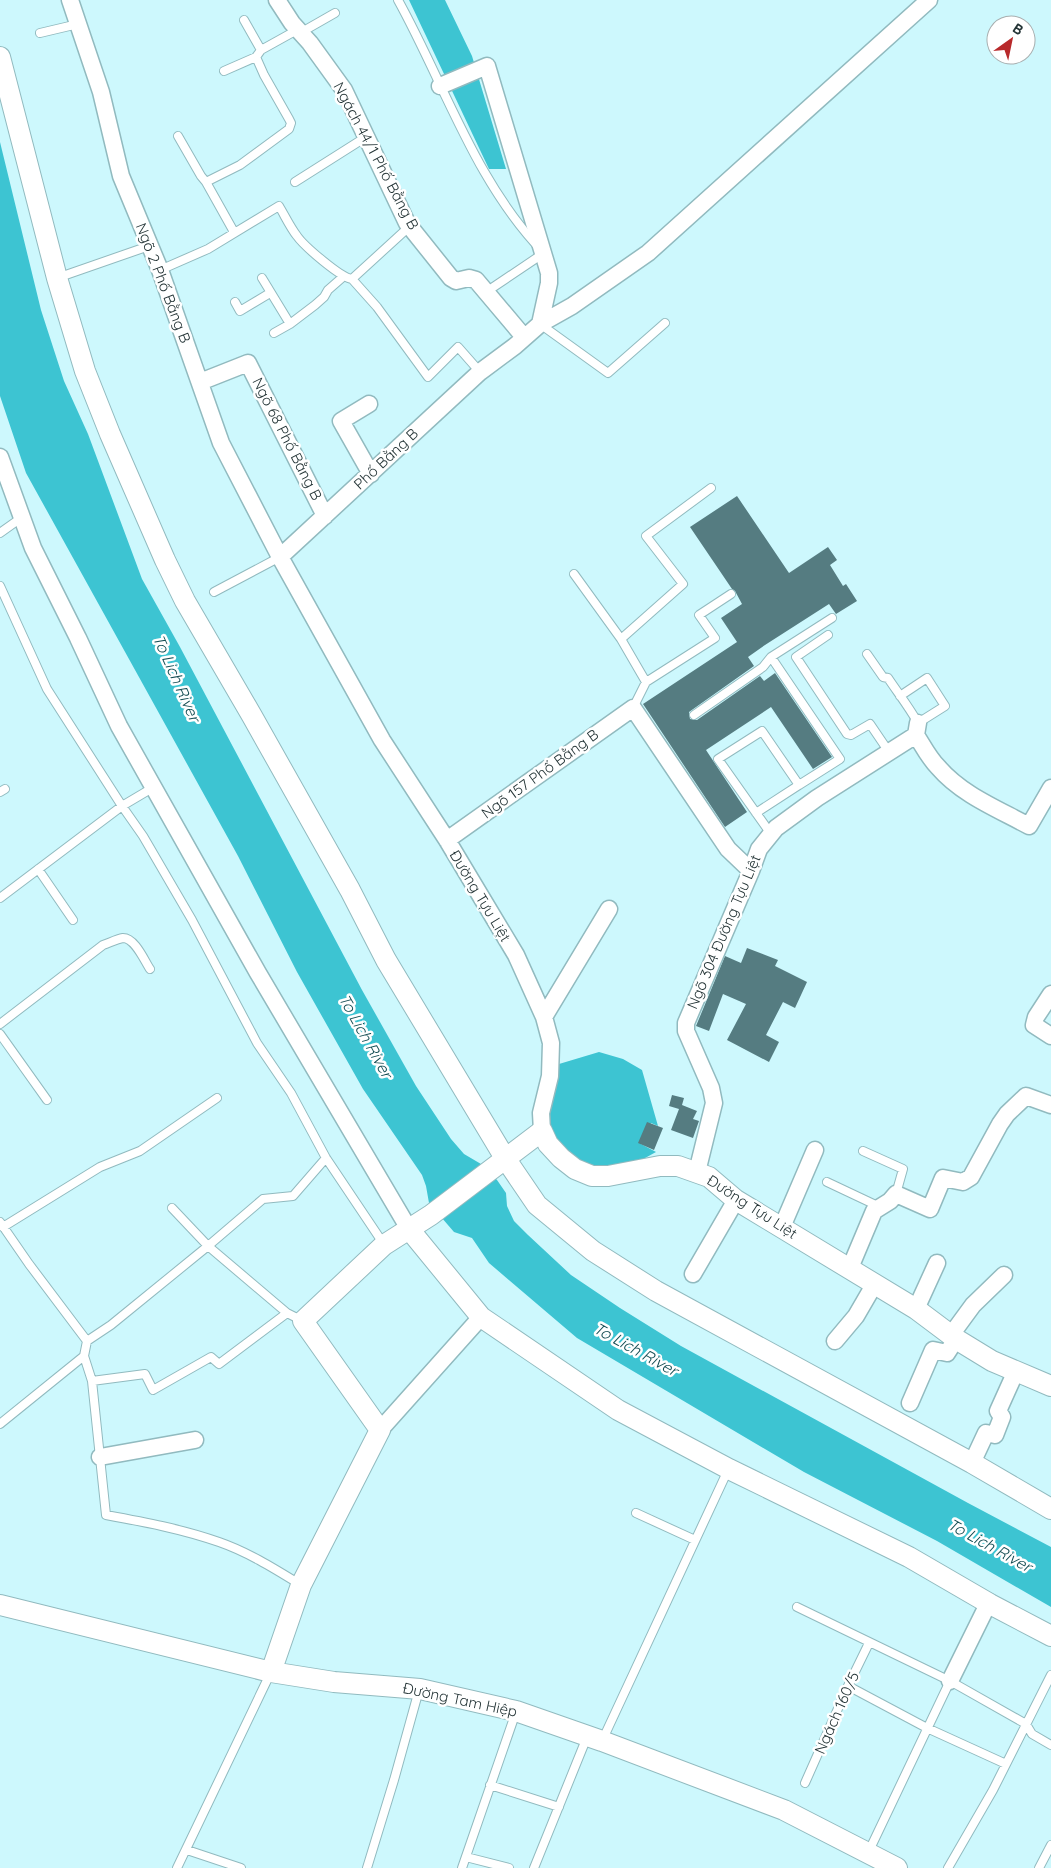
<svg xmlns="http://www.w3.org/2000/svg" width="1051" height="1868" viewBox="0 0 1051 1868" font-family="Quicksand,sans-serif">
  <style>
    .water { fill: #3dc4d2 }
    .building { fill: #557c81 }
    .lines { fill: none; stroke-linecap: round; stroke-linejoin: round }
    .service-casing { stroke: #91babf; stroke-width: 10 }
    .minor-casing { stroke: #91babf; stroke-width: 19 }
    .tertiary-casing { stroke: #91babf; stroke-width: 22 }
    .service { stroke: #fff; stroke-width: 8 }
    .minor { stroke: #fff; stroke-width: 16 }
    .tertiary { stroke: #fff; stroke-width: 20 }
    .labels { text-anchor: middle; stroke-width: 5; stroke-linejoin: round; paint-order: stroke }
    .street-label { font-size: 15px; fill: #253537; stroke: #fff }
    .water-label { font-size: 16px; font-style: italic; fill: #144d53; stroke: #fff }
  </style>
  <rect width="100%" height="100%" fill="#cdf8fd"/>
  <!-- water -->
  <path class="water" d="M 409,0 L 445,0 L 472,56 L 506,169 L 489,169 Z
    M 0,142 L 41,310 L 64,381 L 88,434 L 142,579 L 180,647 L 362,990 L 416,1086 L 451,1139 L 464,1154 L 481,1164 L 497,1180 L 506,1193 L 507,1206 L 514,1221 L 528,1235 L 571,1275 L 620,1308 L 681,1346 L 968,1503 L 1051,1547 L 1051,1607 L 937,1541 L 804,1472 L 577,1338 L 489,1263 L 472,1238 L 454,1232 L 429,1203 L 426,1186 L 422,1175 L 363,1089 L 297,972 L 238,856 L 26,473 L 0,396 Z
    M 599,1052 L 623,1059 L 642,1070 L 658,1126 L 651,1123 L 641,1144 L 656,1152 L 636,1163 L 591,1174 L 553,1145 L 546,1113 L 559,1064 Z"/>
  <!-- building -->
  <path class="building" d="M 737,496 L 789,573 L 828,547 L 837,560 L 830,565 L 843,586 L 846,584 L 857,601 L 836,614 L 829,604 L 765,645 L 748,657 L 754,666 L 689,712 L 690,719 L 697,720 L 760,676 L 764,681 L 775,673 L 832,757 L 813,769 L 771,707 L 706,750 L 747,812 L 725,827 L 643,704 L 737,642 L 721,618 L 742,604 L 735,591 L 732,589 L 690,527 Z
    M 747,948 L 778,960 L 775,966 L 807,982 L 795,1008 L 783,1002 L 766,1035 L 779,1042 L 769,1062 L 727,1040 L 746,1004 L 723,994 L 709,1031 L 696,1026 L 725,956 L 741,963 Z
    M 672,1095 L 684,1098 L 682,1105 L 697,1111 L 693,1119 L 699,1121 L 693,1138 L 671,1130 L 679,1109 L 669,1106 Z
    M 647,1122 L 663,1128 L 654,1150 L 638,1143 Z"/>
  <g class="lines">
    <!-- service casing -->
    <g class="service-casing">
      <path id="service" d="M 398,0 C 445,85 475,182 544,253 L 486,292
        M 244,20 L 261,50
        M 40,33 L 78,24
        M 300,33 L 335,13
        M 224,71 L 256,57
        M 178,136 L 201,176 L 206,182 L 234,232
        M 206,182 L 240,165 L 289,129 L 291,123 L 289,119 L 264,75 L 256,57 L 261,50 L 297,30
        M 295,182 L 366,137
        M 160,270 L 208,249 L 279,206 C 285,216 290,227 297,236 C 304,246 341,278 352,279
        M 57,278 L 149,246
        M 262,278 L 290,324
        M 352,279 L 377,307 L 428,377 L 458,347 L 480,372
        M 352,279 L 410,226
        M 235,302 L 240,311 L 270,293
        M 540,324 L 608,373 L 665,323
        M 274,333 L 290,324 L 315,305 L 324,297 L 328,290 L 344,276
        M 0,533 L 21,518
        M 574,574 L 621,639
        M 0,586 L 47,689 L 122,806 L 143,836 L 192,920 L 257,1043 L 291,1093 L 326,1158 L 383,1243
        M 214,592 L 280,557
        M 828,635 L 796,657 L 847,734 L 851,735 L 870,724 L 889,752
        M 867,654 L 883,677 L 888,678 C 898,693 909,707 918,723 L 945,706 L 927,678 L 900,696
        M 771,657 L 840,759 L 799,785
        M 646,682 L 715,638 L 699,615 L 731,594
        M 633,708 L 646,682 L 621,639 L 683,584 L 646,536 L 711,488
        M 694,715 L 763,667 L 771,657 L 832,618
        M 0,792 L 5,789
        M 756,813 L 799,785 L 762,731 L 718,759 L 771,834
        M 38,869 L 73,920
        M 0,898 L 122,806 L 154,787
        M 0,1024 L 103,945 C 109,943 117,939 123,938 C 135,938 144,960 150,969
        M 0,1034 L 47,1100
        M 863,1151 L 903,1169 L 896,1194
        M 827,1182 L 880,1207
        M 172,1208 L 208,1246 L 263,1199 L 293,1196 L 326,1158
        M 0,1222 L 29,1264 L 87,1341
        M 3,1227 L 100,1167 L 140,1151 L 217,1098
        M 84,1356 L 92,1381 L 106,1515 C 144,1522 182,1529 219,1542 C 248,1552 275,1569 301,1585
        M 92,1381 L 145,1374 L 153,1390 L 211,1357 L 219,1364 L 287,1313
        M 0,1424 L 84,1356 L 87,1341 L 111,1325 L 208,1246 L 287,1313 L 303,1321
        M 636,1513 L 695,1540
        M 797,1607 L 950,1681 L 1026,1724 L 1032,1734 L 1051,1745
        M 848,1686 L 927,1728 L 1006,1764
        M 602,1741 L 728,1470
        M 805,1783 L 848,1686 L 869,1643
        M 490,1785 L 559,1807
        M 187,1850 L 241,1868
        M 868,1853 L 950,1681
        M 466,1857 L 509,1868
        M 177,1868 L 270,1674
        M 367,1868 L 394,1780 L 419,1690
        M 462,1868 L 516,1712
        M 534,1868 L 587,1737
        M 948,1868 L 993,1790 L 1051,1675
        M 1039,1868 L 1051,1845"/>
    </g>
    <!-- minor casing -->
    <g class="minor-casing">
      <path id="minor" d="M 70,0 L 101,92 L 121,176 L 160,270 L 221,443 L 280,557 L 382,740 L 447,840 L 516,955 L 544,1017 L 551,1043 L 550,1076 L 541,1113 L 542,1131
        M 277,0 L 292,23 L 310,43 L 344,90 L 407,223 L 451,278 L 456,281 L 469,278 L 476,280 L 524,337
        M 440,86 L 487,66 L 549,273 L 549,283 L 540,324
        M 200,382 L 248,363 L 325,516
        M 369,404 L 341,421 L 371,474
        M 0,457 L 33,548 L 78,638 L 119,726 L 258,973 L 409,1229
        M 280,557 L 480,372 L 515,346 L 540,324 L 572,306 L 648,253 L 929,0
        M 918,723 L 916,735 C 923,746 929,758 938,767 C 962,795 998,809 1029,826 L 1051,788
        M 447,840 L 633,708 L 728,849 L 751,871
        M 1051,994 L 1036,1017 L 1034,1025 L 1051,1036
        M 544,1017 L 609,909
        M 697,1172 L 714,1103 L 711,1088 L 686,1031 L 686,1023 L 751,871 L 759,849 L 776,828 L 817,798 L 916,735
        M 782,1227 L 815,1150
        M 850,1268 L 874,1211 L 890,1201 L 896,1194 L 930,1209 L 943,1178 L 963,1182 L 971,1177 L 1000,1124 L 1007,1114 L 1026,1096 L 1051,1105
        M 693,1274 L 736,1200
        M 916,1309 L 937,1263
        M 951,1335 L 973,1305 L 1004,1275
        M 835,1341 L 856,1316 L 874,1285
        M 910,1403 L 933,1350 L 947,1353 L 956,1339
        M 380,1430 L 481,1317
        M 100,1457 L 195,1440
        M 972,1463 L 986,1433 L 995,1435 L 1002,1417 L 998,1411 L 1016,1371
        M 950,1681 L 989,1602"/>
    </g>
    <!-- tertiary casing -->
    <g class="tertiary-casing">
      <path id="tertiary" d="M 0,57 L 57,278 L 85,371 L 110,434 L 165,560 L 185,601 L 252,716 L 350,890 L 386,960 L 505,1158 L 537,1205 L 593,1251 L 656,1291 L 972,1463 L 1051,1509
        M 409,1229 L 481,1317 L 618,1410 L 729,1469 L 909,1557 L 990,1604 L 1051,1636
        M 0,1605 L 271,1672 L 334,1682 L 420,1689 L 516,1711 L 602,1741 L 784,1810 L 897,1868
        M 271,1672 L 301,1585 L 380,1430 L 303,1321 L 384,1245 L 431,1215 L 542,1131 L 548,1144 L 561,1158 L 575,1169 L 592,1176 L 608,1176 L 660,1166 L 678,1166 L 709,1177 L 736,1200 L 916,1309 L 956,1339 L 992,1361 L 1051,1386"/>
    </g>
    <!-- service -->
    <use href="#service" class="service"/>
    <!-- minor -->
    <use href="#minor" class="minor"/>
    <!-- tertiary -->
    <use href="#tertiary" class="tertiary"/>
  </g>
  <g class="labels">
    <!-- street labels -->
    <g class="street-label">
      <text transform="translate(376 156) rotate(62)" y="5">Ngách 44/1 Phố Bằng B</text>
      <text transform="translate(163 283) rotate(69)" y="5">Ngõ 2 Phố Bằng B</text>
      <text transform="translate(287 439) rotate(63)" y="5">Ngõ 68 Phố Bằng B</text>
      <text transform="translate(386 459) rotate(-43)" y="5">Phố Bằng B</text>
      <text transform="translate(540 774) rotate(-36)" y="5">Ngõ 157 Phố Bằng B</text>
      <text transform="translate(480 896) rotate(59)" y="5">Đường Tựu Liệt</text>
      <text transform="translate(724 932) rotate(-67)" y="5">Ngõ 304 Đường Tựu Liệt</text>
      <text transform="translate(752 1207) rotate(33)" y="5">Đường Tựu Liệt</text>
      <text transform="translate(460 1700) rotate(12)" y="5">Đường Tam Hiệp</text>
      <text transform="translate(837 1713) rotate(-66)" y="5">Ngách 160/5</text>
    </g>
    <!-- water labels -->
    <g class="water-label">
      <text transform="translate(177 678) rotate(66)" y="6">To Lich River</text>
      <text transform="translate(366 1036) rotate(61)" y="6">To Lich River</text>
      <text transform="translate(636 1349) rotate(29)" y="6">To Lich River</text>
      <text transform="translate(990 1545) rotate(29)" y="6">To Lich River</text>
    </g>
  </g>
  <!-- north arrow -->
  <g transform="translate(1011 40) rotate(33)"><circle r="24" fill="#ffffff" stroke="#a8aeaf"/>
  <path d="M0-4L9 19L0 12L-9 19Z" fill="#b8292b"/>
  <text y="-8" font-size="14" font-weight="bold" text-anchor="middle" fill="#253537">B</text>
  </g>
</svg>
